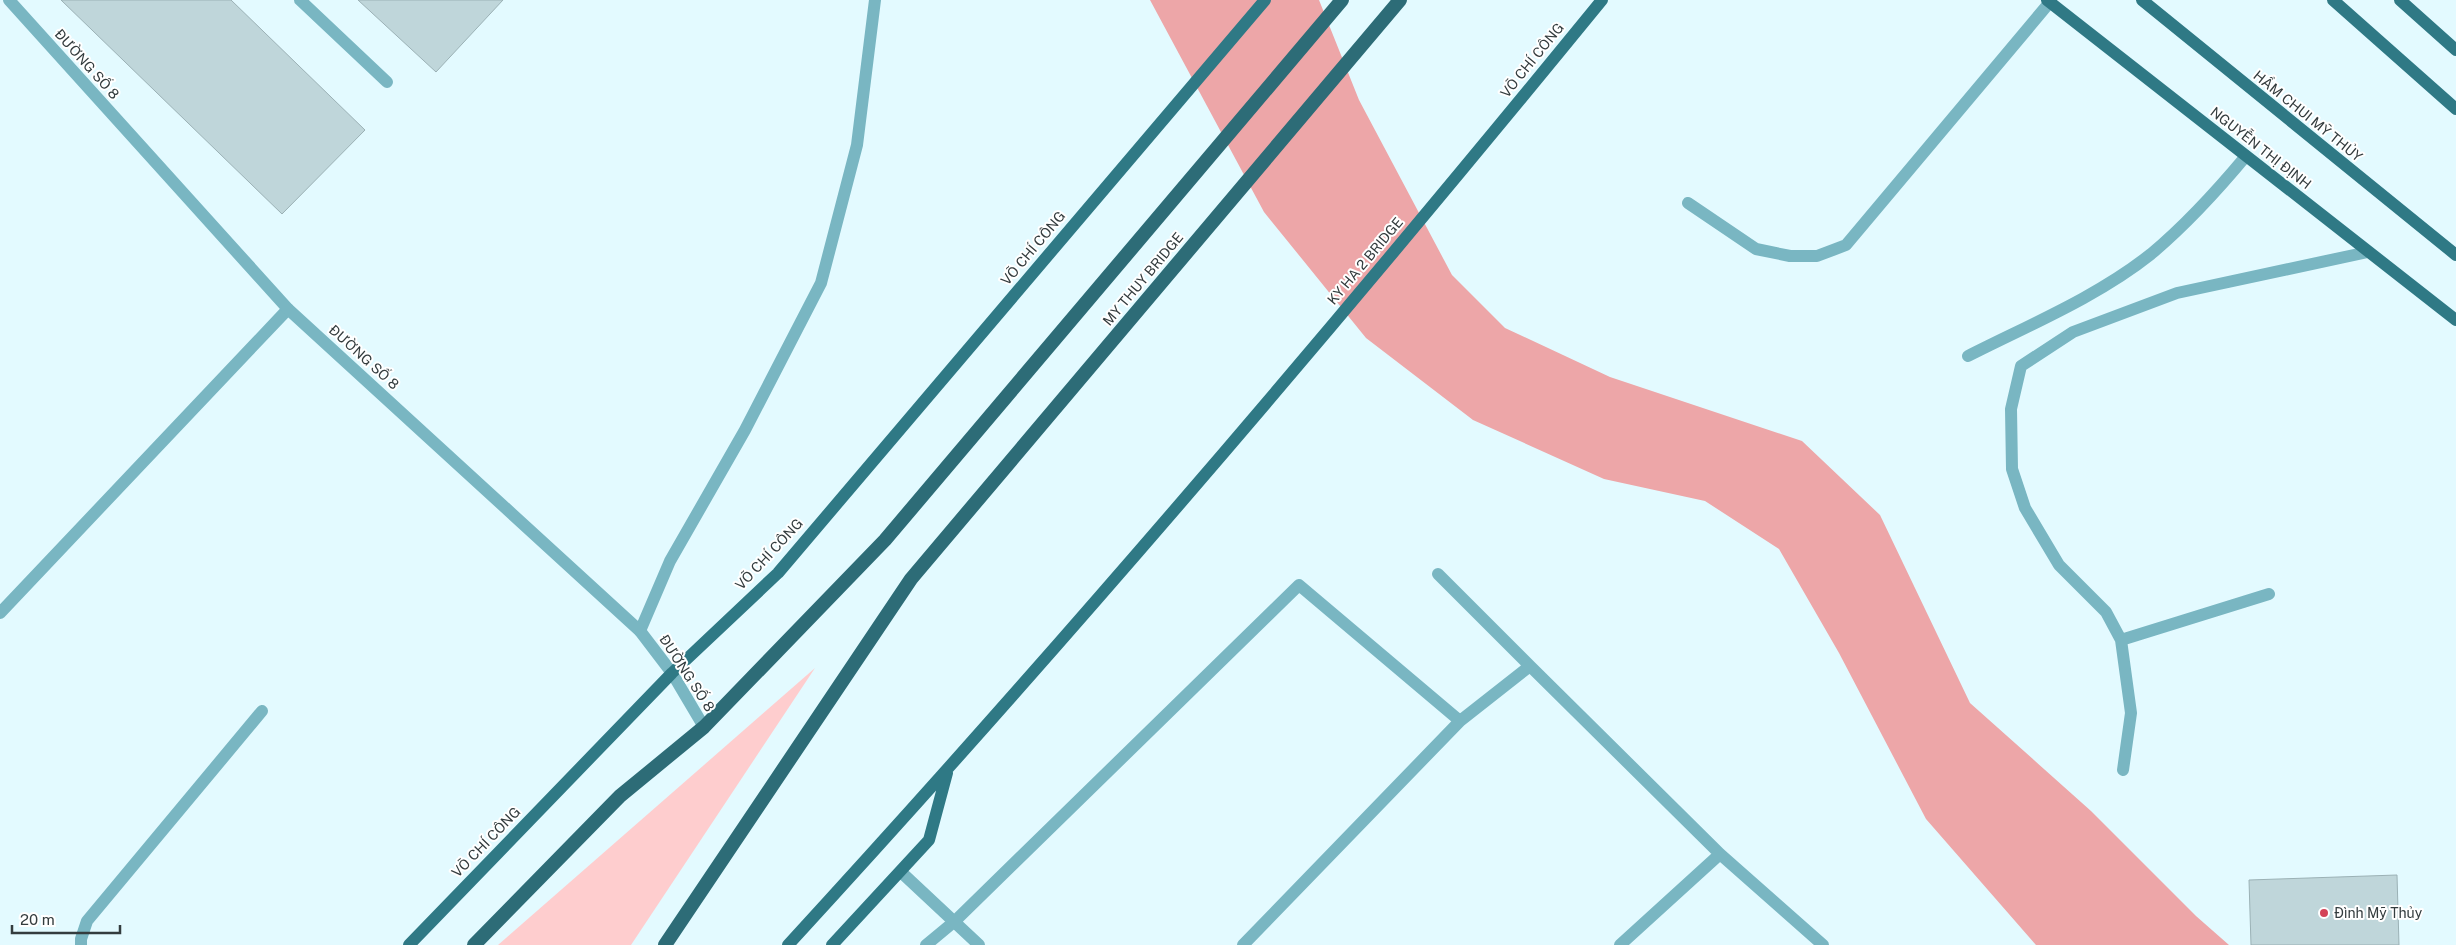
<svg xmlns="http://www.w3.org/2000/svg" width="2456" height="945" viewBox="0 0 2456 945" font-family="'Public Sans',sans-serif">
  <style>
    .green { fill: #fecdce }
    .water { fill: #eda6a8 }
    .building { fill: #bfd6da; stroke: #9bb1b5 }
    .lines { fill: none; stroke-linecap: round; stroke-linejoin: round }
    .service { stroke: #79b6c2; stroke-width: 12 }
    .minor { stroke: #79b6c2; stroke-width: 12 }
    .primary { stroke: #2f7985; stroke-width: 12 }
    .trunk { stroke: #2d6c77; stroke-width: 14 }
    .poi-dot { fill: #d34357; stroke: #fff; stroke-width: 2 }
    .labels { text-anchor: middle; stroke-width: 4; stroke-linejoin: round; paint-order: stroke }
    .street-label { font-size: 14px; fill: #333c3e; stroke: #fff }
    .poi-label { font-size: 14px; fill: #333c3e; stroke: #fff; text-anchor: start }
  </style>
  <rect width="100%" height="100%" fill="#e3faff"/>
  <!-- green -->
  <path class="green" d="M 815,668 L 631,945 L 498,945 Z"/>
  <!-- water -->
  <path class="water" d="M 1150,0 L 1319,0 L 1359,100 L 1452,275 L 1505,328 L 1610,377 L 1802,441 L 1880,515 L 1970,703 L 2091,811 L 2196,916 L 2229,945 L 2036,945 L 1926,819 L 1839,653 L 1779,549 L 1705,501 L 1604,479 L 1473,420 L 1366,338 L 1264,212 Z"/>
  <!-- building -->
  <path class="building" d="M 61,0 L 231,0 L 365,130 L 282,214 Z
    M 358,0 L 503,0 L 436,72 Z
    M 2397,875 L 2399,945 L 2251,945 L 2249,880 Z"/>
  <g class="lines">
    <!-- service -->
    <path class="service" d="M 1688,203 L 1756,249 L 1790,256 L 1817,256 L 1846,245 L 2050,2
      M 1968,356 C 2029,325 2097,297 2151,254 C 2187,224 2216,192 2246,156
      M 1438,574 L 1530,666
      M 0,613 L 288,309
      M 640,631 L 670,561 L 745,430 L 821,283 L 857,145 L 875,0
      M 901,872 L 979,945
      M 81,945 L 81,939 L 87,921 L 262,711
      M 926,945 L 955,921 L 1299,585 L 1460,721 L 1530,666 L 1720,854 L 1823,945
      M 1243,945 L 1460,721
      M 1620,945 L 1720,854"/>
    <!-- minor -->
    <path class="minor" d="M 9,0 L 288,309 L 640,631 L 672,673 L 704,727
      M 300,0 L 387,82
      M 2269,594 L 2121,640 L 2106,612 L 2059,565 L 2025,508 L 2012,469 L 2011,409 L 2021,366 L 2073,332 L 2177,293 L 2368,252
      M 2121,640 L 2131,713 L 2123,770"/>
    <!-- primary -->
    <path class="primary" d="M 2047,0 L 2456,320
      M 2142,0 L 2456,255
      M 2333,0 L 2456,109
      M 2400,0 L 2456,50
      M 409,945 L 672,673 L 778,573 L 1265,0
      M 788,945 C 1069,639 1339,322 1602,0
      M 832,945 L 929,840 L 947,773"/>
    <!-- trunk -->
    <path class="trunk" d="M 474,945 L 620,796 L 704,727 L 885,540 L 1342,0
      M 665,945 L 911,579 L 1400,0"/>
  </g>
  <!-- markers -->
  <circle class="poi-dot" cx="2324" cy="913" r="5"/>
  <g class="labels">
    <!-- street labels -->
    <g class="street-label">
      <text transform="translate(1532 60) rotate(-51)" y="5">VÕ CHÍ CÔNG</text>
      <text transform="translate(87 64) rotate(48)" y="5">ĐƯỜNG SỐ 8</text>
      <text transform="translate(2308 116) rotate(39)" y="5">HẦM CHUI MỸ THỦY</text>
      <text transform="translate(2261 148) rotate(38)" y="5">NGUYỄN THỊ ĐỊNH</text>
      <text transform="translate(1033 248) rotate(-50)" y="5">VÕ CHÍ CÔNG</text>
      <text transform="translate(1365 261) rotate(-50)" y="5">KY HA 2 BRIDGE</text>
      <text transform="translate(1143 279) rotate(-50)" y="5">MY THUY BRIDGE</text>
      <text transform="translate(364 357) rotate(42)" y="5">ĐƯỜNG SỐ 8</text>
      <text transform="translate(769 554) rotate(-47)" y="5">VÕ CHÍ CÔNG</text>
      <text transform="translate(687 673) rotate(57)" y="5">ĐƯỜNG SỐ 8</text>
      <text transform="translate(486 842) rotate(-46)" y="5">VÕ CHÍ CÔNG</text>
    </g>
    <!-- poi labels -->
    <g class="poi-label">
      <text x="2334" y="918">Đình Mỹ Thủy</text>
    </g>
  </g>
  <!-- scale -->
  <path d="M12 925v8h108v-8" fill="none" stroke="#333c3e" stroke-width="2.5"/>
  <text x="20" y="925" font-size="15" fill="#333c3e" stroke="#ffffff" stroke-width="4" paint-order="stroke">20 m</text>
</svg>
